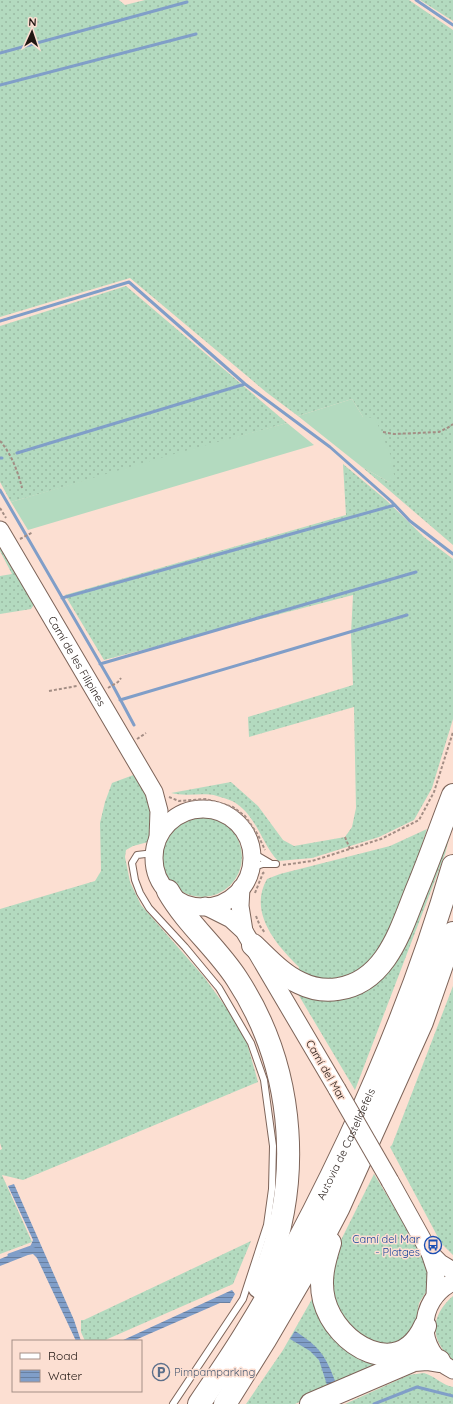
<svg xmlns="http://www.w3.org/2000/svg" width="453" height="1404" viewBox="0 0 453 1404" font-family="Quicksand,sans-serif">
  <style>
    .grass { fill: url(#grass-dots) }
    .garden { fill: #b3dabf }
    .water { fill: url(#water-rules) }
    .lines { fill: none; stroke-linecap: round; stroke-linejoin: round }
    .stream { stroke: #809ec8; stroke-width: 3 }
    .lane-casing { stroke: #7d6459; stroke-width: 8 }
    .secondary-casing { stroke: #7d6459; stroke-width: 19 }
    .highway-casing { stroke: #7d6459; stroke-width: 24 }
    .path { stroke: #a38d84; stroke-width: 2; stroke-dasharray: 3 2; stroke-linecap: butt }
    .lane { stroke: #fff; stroke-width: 6 }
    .secondary { stroke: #fff; stroke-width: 17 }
    .highway { stroke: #fff; stroke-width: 22 }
    .secondary-bridge-casing { stroke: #7d6459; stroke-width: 19; stroke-linecap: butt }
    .secondary-bridge { stroke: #fff; stroke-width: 17 }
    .labels { text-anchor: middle; stroke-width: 3; stroke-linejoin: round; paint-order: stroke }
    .street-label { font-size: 11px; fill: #211713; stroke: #fcdfd2 }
    .transit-label { font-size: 11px; fill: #164399; stroke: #fcdfd2; text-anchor: end }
    .service-label { font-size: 11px; fill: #4e5e75; stroke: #fcdfd2; text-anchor: start }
  </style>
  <defs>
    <pattern id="grass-dots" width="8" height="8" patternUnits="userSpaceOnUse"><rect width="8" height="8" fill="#b3dabf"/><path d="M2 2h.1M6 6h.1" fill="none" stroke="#9abaa3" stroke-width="1.8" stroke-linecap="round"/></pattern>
    <pattern id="water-rules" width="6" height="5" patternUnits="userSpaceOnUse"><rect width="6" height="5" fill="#809ec8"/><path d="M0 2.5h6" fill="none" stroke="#6880a1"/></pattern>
  </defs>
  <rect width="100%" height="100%" fill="#fcdfd2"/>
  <!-- grass -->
  <path class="grass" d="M 0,0 L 119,0 L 125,5 L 145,0 L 409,0 L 453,30 L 453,545 L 362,467 L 389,482 L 363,417 L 352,399 L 298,416 L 266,392 L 130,278 L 0,317 Z
    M 420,0 L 453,0 L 453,21 Z
    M 126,286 L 287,423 L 11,502 L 0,482 L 0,326 Z
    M 343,464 L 386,500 L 424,537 L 453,559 L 453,719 L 432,788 L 414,820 L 379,837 L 312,858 L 278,861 C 262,844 257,818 237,804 C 232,800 223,798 217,796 C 204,792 186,797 171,793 L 231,782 L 258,806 L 283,840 L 294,846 L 345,837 L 352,827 L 356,808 L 354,707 L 249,737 L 248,717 L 353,685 L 351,634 L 353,595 L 104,660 L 65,595 L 346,515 Z
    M 0,545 L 35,603 L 31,609 L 0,614 L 0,576 L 12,574 L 0,551 Z
    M 136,774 L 152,803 L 152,827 L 148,842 L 133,846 L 126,850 L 125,857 L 130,882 L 141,905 L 204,977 L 233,1017 L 247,1043 L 258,1082 L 23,1180 L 2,1175 L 32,1242 L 0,1254 L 0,1150 L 2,1149 L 0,1143 L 0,909 L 95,881 L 101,871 L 100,823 L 105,802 L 112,783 Z
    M162 857a40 40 0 1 1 80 0a40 40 0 1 1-80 0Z
    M 453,824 L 445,854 L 355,1090 L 295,989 L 355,991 Z
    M 427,829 L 417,860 L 378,956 L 356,974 L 334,978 L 312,978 L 298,974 L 299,967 C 276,945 248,912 267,879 L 280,874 L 390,846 Z
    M 453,986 L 453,1255 L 441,1243 L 390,1147 L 392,1145 Z
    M 374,1174 L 427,1261 L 429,1279 L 426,1292 L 419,1303 L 416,1320 L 411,1331 L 402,1340 L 389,1345 L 372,1340 L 356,1331 L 347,1323 L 337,1308 L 332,1281 L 334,1254 Z
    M 251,1241 L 233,1284 L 103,1341 L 85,1341 L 81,1332 L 81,1320 L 84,1320 Z
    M 316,1292 L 325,1323 L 393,1362 L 295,1404 L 246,1404 L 283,1350 Z
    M 453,1296 L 453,1360 C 429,1340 430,1316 453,1296 Z
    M 424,1373 C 435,1376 442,1385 453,1387 L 453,1404 L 345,1404 L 409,1375 Z"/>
  <!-- garden -->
  <path class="garden" d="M 352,399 L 363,417 L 375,418 L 391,456 L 395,481 L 389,482 L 362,467 L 298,416 Z
    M 287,423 L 314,445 L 28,530 L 11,502 L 174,454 Z"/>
  <!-- water -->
  <path class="water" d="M 14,1184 L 74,1320 L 81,1341 L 76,1341 L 37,1258 L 33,1254 L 28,1255 L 0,1266 L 0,1259 L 30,1247 L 33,1240 L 8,1186 Z
    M 232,1290 L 235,1294 L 230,1303 L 220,1303 L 133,1341 L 121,1341 Z
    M 295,1331 C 321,1348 325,1355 336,1383 L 328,1388 L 319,1360 L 310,1351 L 290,1339 Z"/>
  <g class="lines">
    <!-- stream -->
    <path class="stream" d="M 416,0 L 453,25
      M 0,53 L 187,2
      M 0,85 L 196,34
      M 0,321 L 129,282 L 245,384 L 330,447 L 391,501 L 410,521 L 453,554
      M 17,453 L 245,384
      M 0,458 L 2,458
      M 0,490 L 111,682 L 134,725
      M 62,598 L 395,505
      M 100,664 L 416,572
      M 120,700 L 407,615
      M 9,1255 L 34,1246
      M 374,1404 L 417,1387 L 453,1396"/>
    <!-- lane casing -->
    <g class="lane-casing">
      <path id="lane" d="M 251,852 L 270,863
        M 154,853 L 137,855 L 132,863 L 135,880 L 140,893 L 149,908 L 185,947 L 219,988 L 251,1043 L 264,1080 L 273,1146 L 272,1189 L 267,1225 L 243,1299 L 173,1404
        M 250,868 L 263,864 L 276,864"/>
    </g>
    <!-- secondary casing -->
    <g class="secondary-casing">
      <g id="secondary">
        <path id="s1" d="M 0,530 L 154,792 L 159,811 L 158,838"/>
        <circle cx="203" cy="858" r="49"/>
        <path d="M 241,888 L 240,906 L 244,931"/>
        <path d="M 205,906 L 231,919 L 244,931 L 337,1089"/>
        <path d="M 390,1181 L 430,1253 L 436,1271 L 435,1296"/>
        <path d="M 430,1253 L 440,1263 L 453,1271"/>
        <path d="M 453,1282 C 416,1300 415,1352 453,1370"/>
      </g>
    </g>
    <!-- highway casing -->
    <g class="highway-casing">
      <g id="highway">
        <path d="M 168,891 C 187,924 217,948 237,979 C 297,1071 304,1189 259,1287"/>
        <path d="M 253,945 C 267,958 282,975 300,983 C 312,989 325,991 338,989 C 387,982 401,928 417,889 C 430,858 441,826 453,795"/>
        <path d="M 330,1243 C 324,1262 319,1280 324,1300 C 336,1346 400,1382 425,1326"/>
        <path id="s2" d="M 199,1404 C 215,1380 232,1356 247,1331 C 285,1269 318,1205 349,1139 C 390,1051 426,959 453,866"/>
        <path d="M 225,1404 L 265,1340 L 306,1270 L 338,1209 L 422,1022 L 453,933"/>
        <path d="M 311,1404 L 414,1360 L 427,1359 L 439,1361"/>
      </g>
    </g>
    <!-- path -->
    <path class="path" d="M 383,432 L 394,434 L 439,432 L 449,427 L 453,424
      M 0,441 C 11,453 18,472 22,488
      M 0,508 L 6,518
      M 20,539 L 33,532
      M 108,688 L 118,682 L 121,678
      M 49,691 L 77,686
      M 137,739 L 146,733
      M 169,797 L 179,801 L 206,799 L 233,807 L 245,816 L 258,835 L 265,850
      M 345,837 L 350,849
      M 283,865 L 312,861 L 381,839 L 419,820 L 434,792 L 453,732
      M 255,893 L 263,873 L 265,872
      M 256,916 L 260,926 L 265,933"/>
    <!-- lane -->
    <use href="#lane" class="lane"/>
    <!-- secondary -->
    <use href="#secondary" class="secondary"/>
    <!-- highway -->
    <use href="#highway" class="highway"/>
    <!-- secondary-bridge casing -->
    <g class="secondary-bridge-casing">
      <path id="secondary-bridge" d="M 337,1089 L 390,1181"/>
    </g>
    <!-- secondary-bridge -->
    <use href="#secondary-bridge" class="secondary-bridge"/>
  </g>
  <!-- icons -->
  <defs>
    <g id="bus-ring" transform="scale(0.9)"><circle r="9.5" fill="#fcdfd2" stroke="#1a4fb4" stroke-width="1.5"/><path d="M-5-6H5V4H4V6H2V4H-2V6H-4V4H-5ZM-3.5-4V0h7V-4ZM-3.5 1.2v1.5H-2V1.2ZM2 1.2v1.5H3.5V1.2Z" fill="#1a4fb4"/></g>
    <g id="parking-ring" transform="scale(0.9)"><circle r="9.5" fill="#fcdfd2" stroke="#5c6f8a" stroke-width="1.5"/><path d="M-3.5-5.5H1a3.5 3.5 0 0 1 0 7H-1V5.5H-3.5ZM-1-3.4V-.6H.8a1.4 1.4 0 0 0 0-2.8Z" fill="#5c6f8a"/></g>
  </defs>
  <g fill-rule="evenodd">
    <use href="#bus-ring" x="433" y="1245"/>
    <use href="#parking-ring" x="161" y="1372"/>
  </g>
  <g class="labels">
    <!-- street labels -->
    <g class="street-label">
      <text dy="4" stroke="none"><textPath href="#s1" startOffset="152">Camí de les Filipines</textPath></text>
      <text transform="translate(326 1070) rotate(60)" y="4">Camí del Mar</text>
      <text dy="4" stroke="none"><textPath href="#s2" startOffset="299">Autovia de Castelldefels</textPath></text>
    </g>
    <!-- transit labels -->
    <g class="transit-label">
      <text x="420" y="1243">Camí del Mar<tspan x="420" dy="13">- Platges</tspan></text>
    </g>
    <!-- service labels -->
    <g class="service-label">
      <text x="174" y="1376">Pimpamparking</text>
    </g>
  </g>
  <!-- legend -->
  <rect x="12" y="1340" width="130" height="52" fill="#fcdfd2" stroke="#a48f86"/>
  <rect x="20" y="1353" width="20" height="6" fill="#ffffff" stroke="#a48f86"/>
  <text x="48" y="1360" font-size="12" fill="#211713">Road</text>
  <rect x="20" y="1370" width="20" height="12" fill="url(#water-rules)" stroke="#a48f86"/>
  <text x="48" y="1380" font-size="12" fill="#211713">Water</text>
  <!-- north arrow -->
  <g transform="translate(32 32) rotate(3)" stroke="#fcdfd2" stroke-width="3" paint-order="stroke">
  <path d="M0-3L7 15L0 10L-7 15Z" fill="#211713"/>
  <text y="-6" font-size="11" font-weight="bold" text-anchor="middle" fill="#211713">N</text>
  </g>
</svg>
